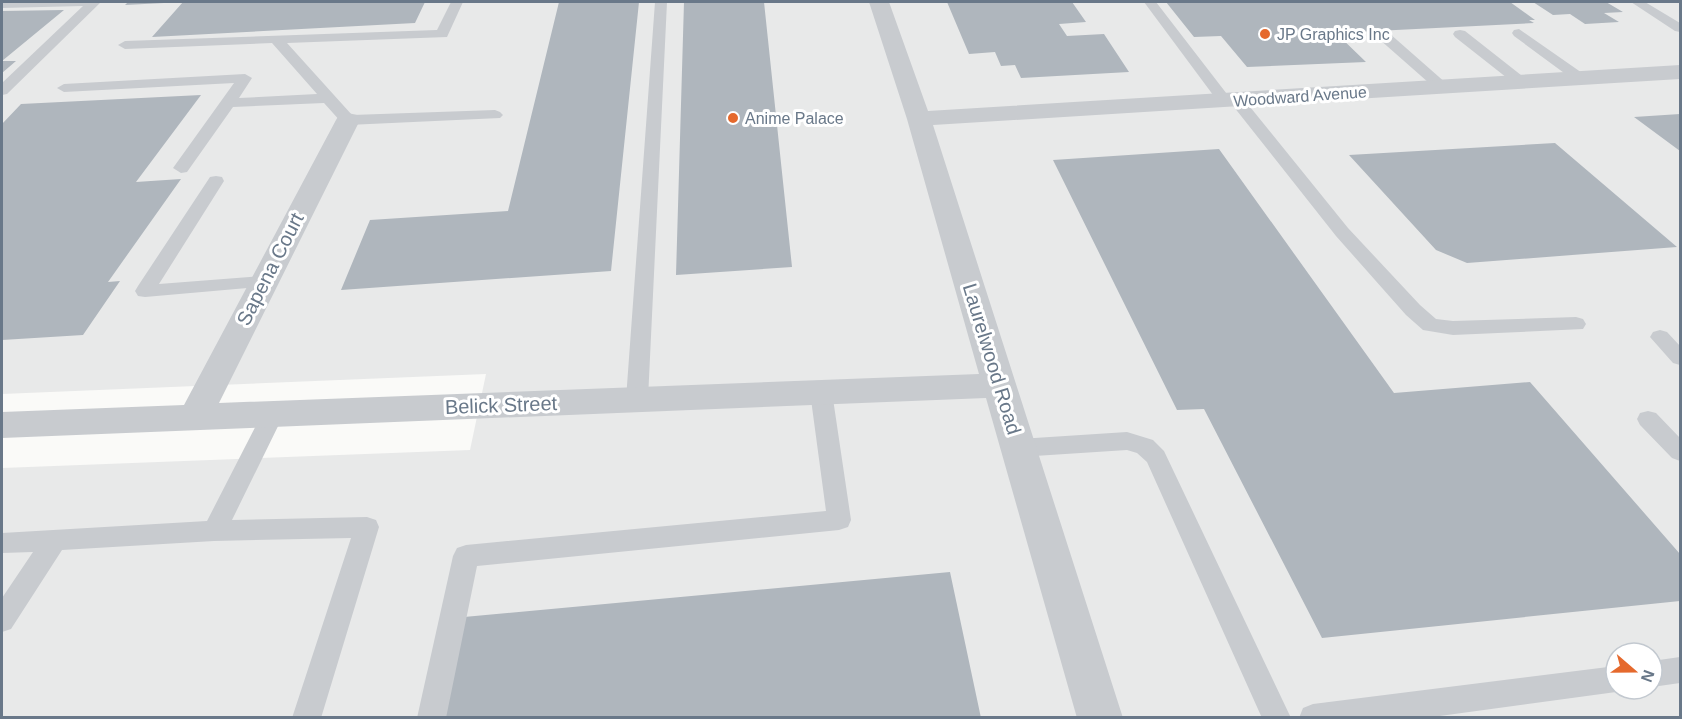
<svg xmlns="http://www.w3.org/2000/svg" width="1682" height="719" viewBox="0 0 1682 719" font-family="Helvetica,sans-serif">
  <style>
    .built { fill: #e8e9e9; fill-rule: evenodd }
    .building { fill: #afb6bd }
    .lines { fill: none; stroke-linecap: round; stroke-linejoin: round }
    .service { fill: #c8cbcf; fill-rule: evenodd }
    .minor { fill: #c8cbcf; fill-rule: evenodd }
    .poi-dot { fill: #e5692d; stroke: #fff; stroke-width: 2 }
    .labels { text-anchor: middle; stroke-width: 6; stroke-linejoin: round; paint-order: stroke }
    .far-poi-label { font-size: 16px; fill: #697889; stroke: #fff; text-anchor: start }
    .far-street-label { font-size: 16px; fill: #697889; stroke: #fff }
    .street-label { font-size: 20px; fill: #697889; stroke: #fff }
  </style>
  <rect width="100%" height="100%" fill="#fafaf8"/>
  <!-- built -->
  <path class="built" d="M 2,2 L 1680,2 L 1680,717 L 2,717 L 2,468 L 470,450 L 486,374 L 2,394 ZM 1616,653 L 1652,653 L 1652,689 L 1616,689 Z"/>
  <!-- building -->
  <path class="building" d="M 128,2 L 164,2 L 164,3 L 125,5 Z
    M 183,2 L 425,2 L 415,23 L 152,37 Z
    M 559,2 L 639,2 L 611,271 L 341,290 L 370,220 L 508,211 Z
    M 684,2 L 764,2 L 792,267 L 676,275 Z
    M 947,2 L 1072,2 L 1086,22 L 1059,24 L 1067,36 L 1104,34 L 1129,72 L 1021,78 L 1015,65 L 1001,66 L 995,52 L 969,54 Z
    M 1166,2 L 1510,2 L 1535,20 L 1529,20 L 1534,23 L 1336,33 L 1366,62 L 1247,67 L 1221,36 L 1194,37 Z
    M 1533,2 L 1606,2 L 1623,12 L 1604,13 L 1619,22 L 1585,24 L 1570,14 L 1553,15 Z
    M 64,10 L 2,61 L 2,11 Z
    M 2,61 L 16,61 L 2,73 Z
    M 201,95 L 136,182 L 181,179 L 108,282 L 120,281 L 83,335 L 2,340 L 2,124 L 21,104 Z
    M 1680,114 L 1680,151 L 1634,117 Z
    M 1555,143 L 1677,247 L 1467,263 L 1436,250 L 1349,155 Z
    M 1219,149 L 1394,393 L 1530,382 L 1680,554 L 1680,601 L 1322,638 L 1204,409 L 1177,410 L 1053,160 Z
    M 950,572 L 981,718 L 444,718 L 464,617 Z"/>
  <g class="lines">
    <!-- service -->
    <path class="service" d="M 2,2 L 101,2 L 7,94 L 2,95 L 2,83 L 83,6 L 2,8 Z
      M 451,2 L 463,2 L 447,37 L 287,43 L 352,115 L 495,110 L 500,112 L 503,115 L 500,118 L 348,125 L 342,123 L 324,103 L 233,107 L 187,172 L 181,173 L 173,168 L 234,83 L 64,92 L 57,88 L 64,84 L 245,74 L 252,78 L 239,98 L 317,94 L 272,43 L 125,49 L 118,45 L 125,41 L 437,30 Z
      M 655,2 L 667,2 L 648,399 L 645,405 L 637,407 L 629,405 L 626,399 Z
      M 1144,2 L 1156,2 L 1230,98 L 1237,95 L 1242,97 L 1348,228 L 1420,305 L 1436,319 L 1453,321 L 1576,317 L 1583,319 L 1586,324 L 1583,329 L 1453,335 L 1423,330 L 1406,315 L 1336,236 L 1230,102 L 1224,105 L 1219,103 Z
      M 1631,2 L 1645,2 L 1680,23 L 1680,32 L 1675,31 Z
      M 1519,29 L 1585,75 L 1587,78 L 1585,81 L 1575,81 L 1514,36 L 1512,33 L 1514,30 Z
      M 1460,30 L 1465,31 L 1526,79 L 1528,82 L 1526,85 L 1516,85 L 1455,37 L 1453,34 L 1455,31 Z
      M 1384,32 L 1389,33 L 1447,84 L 1449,87 L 1447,90 L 1437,90 L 1379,39 L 1377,36 Z
      M 216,176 L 222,177 L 224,181 L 159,284 L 263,276 L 270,278 L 273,282 L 270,286 L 145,297 L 138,296 L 135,291 L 138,286 L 210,177 Z
      M 1660,330 L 1667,332 L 1680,346 L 1680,365 L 1673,363 L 1650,337 L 1653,332 Z
      M 821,384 L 829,386 L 832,392 L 851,520 L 848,527 L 839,530 L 477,566 L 446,718 L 417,718 L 453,556 L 457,548 L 466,545 L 826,511 L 810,392 L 813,386 Z
      M 273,406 L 281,408 L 284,414 L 232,520 L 367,517 L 376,520 L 379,527 L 321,718 L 292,718 L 351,538 L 214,541 L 62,550 L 11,629 L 2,632 L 2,598 L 33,552 L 2,553 L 2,533 L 207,521 L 265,408 Z
      M 1648,411 L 1656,413 L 1680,438 L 1680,461 L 1672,458 L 1640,425 L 1637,419 L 1640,413 Z
      M 1127,432 L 1153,440 L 1164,451 L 1291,718 L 1262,718 L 1147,462 L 1137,453 L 1127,450 L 1019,457 L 1011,454 L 1008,448 L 1011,442 L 1019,439 Z
      M 1680,657 L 1680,683 L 1652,687 L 1652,661 Z
      M 1616,666 L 1616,689 L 1625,689 L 1616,692 L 1425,718 L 1299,718 L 1303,708 L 1313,704 Z"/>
    <!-- minor -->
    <path class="minor" d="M 869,2 L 889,2 L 928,111 L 1680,65 L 1680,79 L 933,125 L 1123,718 L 1077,718 L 986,398 L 2,438 L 2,412 L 184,405 L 336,120 L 339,115 L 348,113 L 357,115 L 360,120 L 219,403 L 979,374 L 907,119 Z"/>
  </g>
  <!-- markers -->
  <g class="poi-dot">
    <circle cx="1265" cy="34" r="6"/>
    <circle cx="733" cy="118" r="6"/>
  </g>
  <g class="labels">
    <!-- far-poi labels -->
    <g class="far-poi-label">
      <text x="1277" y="40">JP Graphics Inc</text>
      <text x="745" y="124">Anime Palace</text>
    </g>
    <!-- far-street labels -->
    <g class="far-street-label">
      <text transform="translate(1300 96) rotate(-4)" y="6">Woodward Avenue</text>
    </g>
    <!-- street labels -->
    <g class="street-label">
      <text transform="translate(270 269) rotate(-63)" y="7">Sapena Court</text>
      <text transform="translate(992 359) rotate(73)" y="7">Laurelwood Road</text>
      <text transform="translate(501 405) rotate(-2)" y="7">Belick Street</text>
    </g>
  </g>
  <!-- border -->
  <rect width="1682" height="719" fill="none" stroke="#697889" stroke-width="6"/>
  <!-- north arrow -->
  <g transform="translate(1634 671) rotate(110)"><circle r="28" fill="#ffffff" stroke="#c3c9d0" stroke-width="1.5"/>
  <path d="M0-4.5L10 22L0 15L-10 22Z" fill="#e5692d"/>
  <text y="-9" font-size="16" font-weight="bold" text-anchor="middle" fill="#697889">N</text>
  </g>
</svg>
